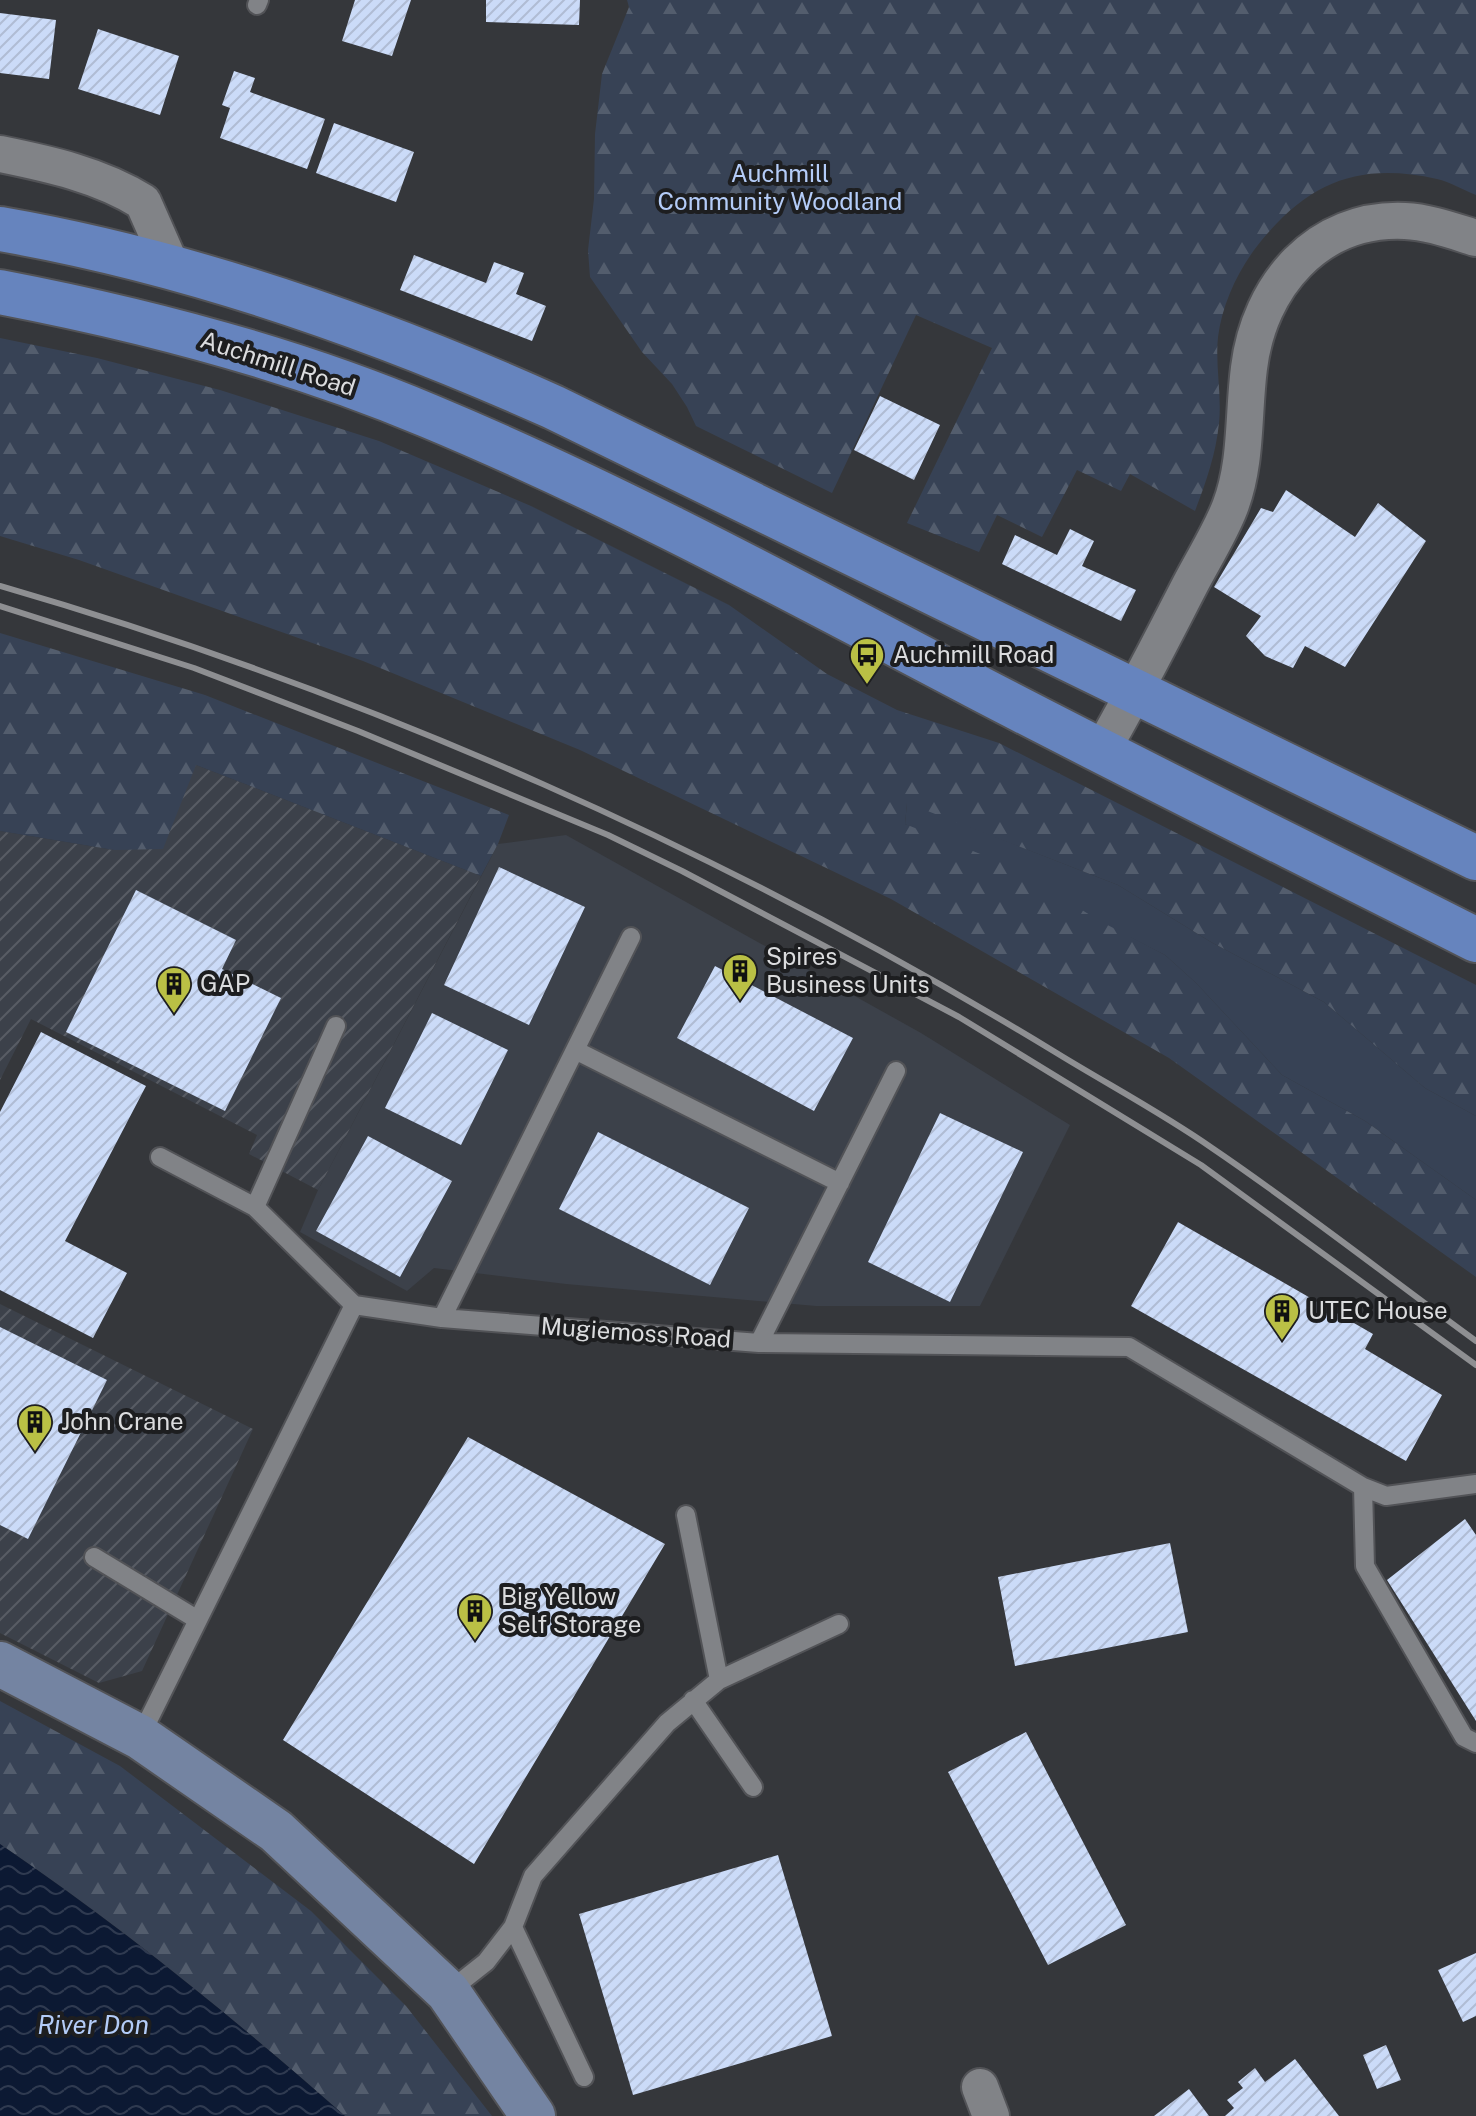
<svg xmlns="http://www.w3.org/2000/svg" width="1476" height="2116" viewBox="0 0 1476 2116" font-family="'Public Sans',sans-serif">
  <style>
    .built { fill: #3c414a }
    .industrial { fill: url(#industrial-furrows) }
    .grass { fill: #374255 }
    .forest { fill: url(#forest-firs) }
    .water { fill: url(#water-waves) }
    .building { fill: url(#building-hatch) }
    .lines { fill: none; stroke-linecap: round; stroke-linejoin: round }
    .lane-casing { stroke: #525357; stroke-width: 22 }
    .street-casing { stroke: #525357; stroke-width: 40 }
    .secondary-casing { stroke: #525357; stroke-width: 48 }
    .primary-casing { stroke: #525357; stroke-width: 48 }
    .lane { stroke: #818387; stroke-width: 18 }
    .street { stroke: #818387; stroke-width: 36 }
    .secondary { stroke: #7484a2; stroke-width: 44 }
    .primary { stroke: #6684be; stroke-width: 44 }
    .rail { stroke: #8e8f92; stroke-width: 6 }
    .labels { text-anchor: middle; stroke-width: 8; stroke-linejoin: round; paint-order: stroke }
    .park-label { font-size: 24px; fill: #b4ccf8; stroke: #1d1e20 }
    .street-label { font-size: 24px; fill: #dbdcde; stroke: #1d1e20 }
    .poi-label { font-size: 24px; fill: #dbdcde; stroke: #1d1e20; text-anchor: start }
    .water-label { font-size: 26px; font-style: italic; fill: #b3ccf8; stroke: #1d1e20 }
  </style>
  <defs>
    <pattern id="industrial-furrows" width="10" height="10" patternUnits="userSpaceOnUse" patternTransform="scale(2)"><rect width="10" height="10" fill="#3c414a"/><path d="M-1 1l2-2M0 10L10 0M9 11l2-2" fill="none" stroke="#585c64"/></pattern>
    <pattern id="forest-firs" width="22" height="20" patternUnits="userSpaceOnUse" patternTransform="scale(2)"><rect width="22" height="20" fill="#374255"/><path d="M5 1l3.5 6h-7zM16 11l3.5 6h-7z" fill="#535d6d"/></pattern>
    <pattern id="water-waves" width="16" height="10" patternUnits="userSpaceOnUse" patternTransform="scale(2)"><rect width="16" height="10" fill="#0c1933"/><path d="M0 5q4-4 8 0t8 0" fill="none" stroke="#2f3a50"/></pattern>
    <pattern id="building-hatch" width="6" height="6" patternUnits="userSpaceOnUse" patternTransform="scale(2)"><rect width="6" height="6" fill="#cbdbf8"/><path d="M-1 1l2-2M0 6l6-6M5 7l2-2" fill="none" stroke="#b0bcd4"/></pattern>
  </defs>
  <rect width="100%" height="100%" fill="#35373b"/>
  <!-- built -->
  <path class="built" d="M 566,835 L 921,1033 L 1070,1125 L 980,1306 L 816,1306 L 566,1284 L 434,1268 L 407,1291 L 300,1232 L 318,1190 L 498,844 Z"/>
  <!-- industrial -->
  <path class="industrial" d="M 196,765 L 481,876 L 318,1190 L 249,1154 L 257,1135 L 31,1019 L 0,1080 L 0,831 L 114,850 Z
    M 0,1304 L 253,1429 L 142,1671 L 99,1683 L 0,1633 Z"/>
  <!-- grass -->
  <path class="grass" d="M 907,802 L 1118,885 L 1211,942 L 1324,1002 L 1425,1088 L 1476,1116 L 1476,1200 L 1365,1121 L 1282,1075 L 1196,983 L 1165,955 L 905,824 Z"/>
  <!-- forest -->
  <path class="forest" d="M 627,0 L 1476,0 L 1476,195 C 1463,190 1450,182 1437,179 C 1364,163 1315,179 1267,234 C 1242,262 1223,299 1218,337 C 1215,365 1222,395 1219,423 C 1216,454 1206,482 1195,511 L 1130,474 L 1121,491 L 1077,470 L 1042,537 L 997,515 L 979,552 L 907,523 L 992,348 L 916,315 L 832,493 L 696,426 L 687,407 L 672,384 L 642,352 L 590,277 L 588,250 L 594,199 L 595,134 L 602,74 L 629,7 Z
    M 0,338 L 97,358 L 220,390 L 379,441 L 531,506 L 729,605 L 827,674 L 897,710 L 999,743 L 1476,985 L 1476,1116 L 1425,1088 L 1324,1002 L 1211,942 L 1118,885 L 907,803 L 905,824 L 1013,867 L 1098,920 L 1165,955 L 1196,983 L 1282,1075 L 1365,1121 L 1476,1200 L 1476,1277 L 1169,1058 L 891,899 L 580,750 L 363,661 L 79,560 L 0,536 Z
    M 0,633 L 205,695 L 509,815 L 498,844 L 481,876 L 196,765 L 163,849 L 114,850 L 0,831 Z
    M 0,1701 L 120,1766 L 311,1911 L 406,2006 L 492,2116 L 345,2116 C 235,2019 122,1927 0,1844 Z"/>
  <!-- water -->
  <path class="water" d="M 0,1844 C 122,1927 235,2019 345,2116 L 0,2116 Z"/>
  <!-- building -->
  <path class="building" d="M 355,0 L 411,0 L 392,56 L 342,41 Z
    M 486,0 L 580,0 L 579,25 L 486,22 Z
    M 0,13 L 56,20 L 49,79 L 0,73 Z
    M 98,29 L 179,56 L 160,115 L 78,89 Z
    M 234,71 L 255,78 L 250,92 L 325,119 L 307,169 L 220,138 L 230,108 L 222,105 Z
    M 334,123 L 414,152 L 396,202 L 316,173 Z
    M 414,255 L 486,283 L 494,262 L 524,273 L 516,294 L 546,306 L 532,341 L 400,290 Z
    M 880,396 L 940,425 L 914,480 L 854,450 Z
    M 1286,490 L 1355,537 L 1378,503 L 1426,541 L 1345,667 L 1305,646 L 1293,668 L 1265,656 L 1246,636 L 1261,616 L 1214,587 L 1261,508 L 1273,512 Z
    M 1070,529 L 1094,541 L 1082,566 L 1136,590 L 1121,621 L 1002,564 L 1015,535 L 1057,555 Z
    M 499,867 L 585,907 L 529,1025 L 444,985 Z
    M 136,890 L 236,940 L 222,969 L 281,998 L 225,1111 L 66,1032 Z
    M 715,966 L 853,1038 L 814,1111 L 677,1038 Z
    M 432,1013 L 508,1050 L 461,1145 L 385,1108 Z
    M 41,1032 L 146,1086 L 65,1241 L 127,1273 L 93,1338 L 0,1290 L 0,1112 Z
    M 940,1113 L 1023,1152 L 950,1302 L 868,1262 Z
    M 598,1132 L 749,1208 L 710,1285 L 559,1209 Z
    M 368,1136 L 452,1181 L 400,1277 L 316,1231 Z
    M 1178,1222 L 1373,1334 L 1365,1349 L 1442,1395 L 1406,1461 L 1131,1306 Z
    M 0,1327 L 107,1380 L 28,1539 L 0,1525 Z
    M 468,1437 L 665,1544 L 474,1864 L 283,1740 Z
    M 1465,1519 L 1476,1535 L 1476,1721 L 1387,1580 Z
    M 1170,1543 L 1188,1632 L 1015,1666 L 998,1577 Z
    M 1026,1732 L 1126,1925 L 1048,1965 L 948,1772 Z
    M 778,1855 L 832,2036 L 633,2095 L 579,1914 Z
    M 1476,1953 L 1476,2016 L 1463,2022 L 1438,1970 Z
    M 1386,2045 L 1401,2080 L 1377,2089 L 1363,2055 Z
    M 1295,2059 L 1339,2116 L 1225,2116 L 1234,2108 L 1227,2100 L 1243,2088 L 1238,2082 L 1255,2068 L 1265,2082 Z
    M 1189,2089 L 1209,2116 L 1154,2116 Z"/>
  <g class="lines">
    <!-- lane casing -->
    <g class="lane-casing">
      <path id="lane" d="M 257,5 L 259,0
        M 575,1050 L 840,1183
        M 160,1157 L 255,1207 L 354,1305
        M 255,1207 L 336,1026
        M 442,1318 L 631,937
        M 759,1343 L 896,1071
        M 1363,1487 L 1365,1566 L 1464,1737 L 1476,1743
        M 686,1515 L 719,1680
        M 94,1557 L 198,1620
        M 693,1700 L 753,1787
        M 140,1737 L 354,1305 L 442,1318 L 759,1343 L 1129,1347 L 1363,1487 L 1386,1496 L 1476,1484
        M 513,1927 L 584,2077
        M 448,1992 L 486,1962 L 513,1927 L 533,1876 L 667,1723 L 719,1680 L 839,1624"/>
    </g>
    <!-- street casing -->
    <g class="street-casing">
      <path id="street" d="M 0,154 C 49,164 100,175 143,202 L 172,268
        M 1102,750 C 1134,695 1162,639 1191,583 C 1204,558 1220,533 1230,507 C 1247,463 1243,414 1249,368 C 1259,286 1317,217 1405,221 C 1429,222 1453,231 1476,238
        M 980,2087 L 991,2116"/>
    </g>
    <!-- secondary casing -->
    <g class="secondary-casing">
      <path id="secondary" d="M 0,1664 L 140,1737 L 276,1831 L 448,1992 L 533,2116"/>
    </g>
    <!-- primary casing -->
    <g class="primary-casing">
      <path id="primary" d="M 0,229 C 190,262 377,328 553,407 L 1476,858
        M 0,292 C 146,320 292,358 429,416 C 616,494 796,592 975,686 C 1141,773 1309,855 1476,940"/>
    </g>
    <!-- lane -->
    <use href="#lane" class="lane"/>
    <!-- street -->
    <use href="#street" class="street"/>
    <!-- secondary -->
    <use href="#secondary" class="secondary"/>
    <!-- primary -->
    <use href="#primary" class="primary"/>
    <!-- rail -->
    <path class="rail" d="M 0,586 C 370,693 726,852 1055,1052 C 1107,1084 1162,1113 1212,1148 C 1302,1209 1388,1277 1476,1341
      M 0,606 L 194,668 L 358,731 L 608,835 L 682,871 L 959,1017 L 1201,1165 L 1476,1365"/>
  </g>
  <!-- icons -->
  <defs>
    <g id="bus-pin" transform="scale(1.8)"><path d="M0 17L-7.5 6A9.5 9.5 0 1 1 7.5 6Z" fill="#bac045" stroke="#1d1e20"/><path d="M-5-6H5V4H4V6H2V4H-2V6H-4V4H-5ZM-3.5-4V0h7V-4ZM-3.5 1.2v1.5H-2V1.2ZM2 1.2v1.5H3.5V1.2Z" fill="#111"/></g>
    <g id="building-pin" transform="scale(1.8)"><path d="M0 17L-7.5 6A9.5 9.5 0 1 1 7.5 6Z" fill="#bac045" stroke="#1d1e20"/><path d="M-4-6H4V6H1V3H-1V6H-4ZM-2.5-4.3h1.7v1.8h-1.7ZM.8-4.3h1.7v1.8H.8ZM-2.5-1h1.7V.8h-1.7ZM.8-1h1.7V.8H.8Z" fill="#111"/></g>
  </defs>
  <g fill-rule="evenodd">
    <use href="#bus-pin" x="867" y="655"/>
    <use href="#building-pin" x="740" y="971"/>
    <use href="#building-pin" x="174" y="984"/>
    <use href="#building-pin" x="1282" y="1311"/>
    <use href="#building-pin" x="35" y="1422"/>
    <use href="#building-pin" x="475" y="1611"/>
  </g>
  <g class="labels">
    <!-- park labels -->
    <g class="park-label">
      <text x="780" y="182">Auchmill<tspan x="780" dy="28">Community Woodland</tspan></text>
    </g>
    <!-- street labels -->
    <g class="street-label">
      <text transform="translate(278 364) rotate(18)" y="8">Auchmill Road</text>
      <text transform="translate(636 1333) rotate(4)" y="8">Mugiemoss Road</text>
    </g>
    <!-- poi labels -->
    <g class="poi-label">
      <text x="893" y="663">Auchmill Road</text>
      <text x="766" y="965">Spires<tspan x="766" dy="28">Business Units</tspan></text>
      <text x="200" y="992">GAP</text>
      <text x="1308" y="1319">UTEC House</text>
      <text x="61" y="1430">John Crane</text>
      <text x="501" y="1605">Big Yellow<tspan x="501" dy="28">Self Storage</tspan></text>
    </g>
    <!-- water labels -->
    <g class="water-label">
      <text x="93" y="2034">River Don</text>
    </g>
  </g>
</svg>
